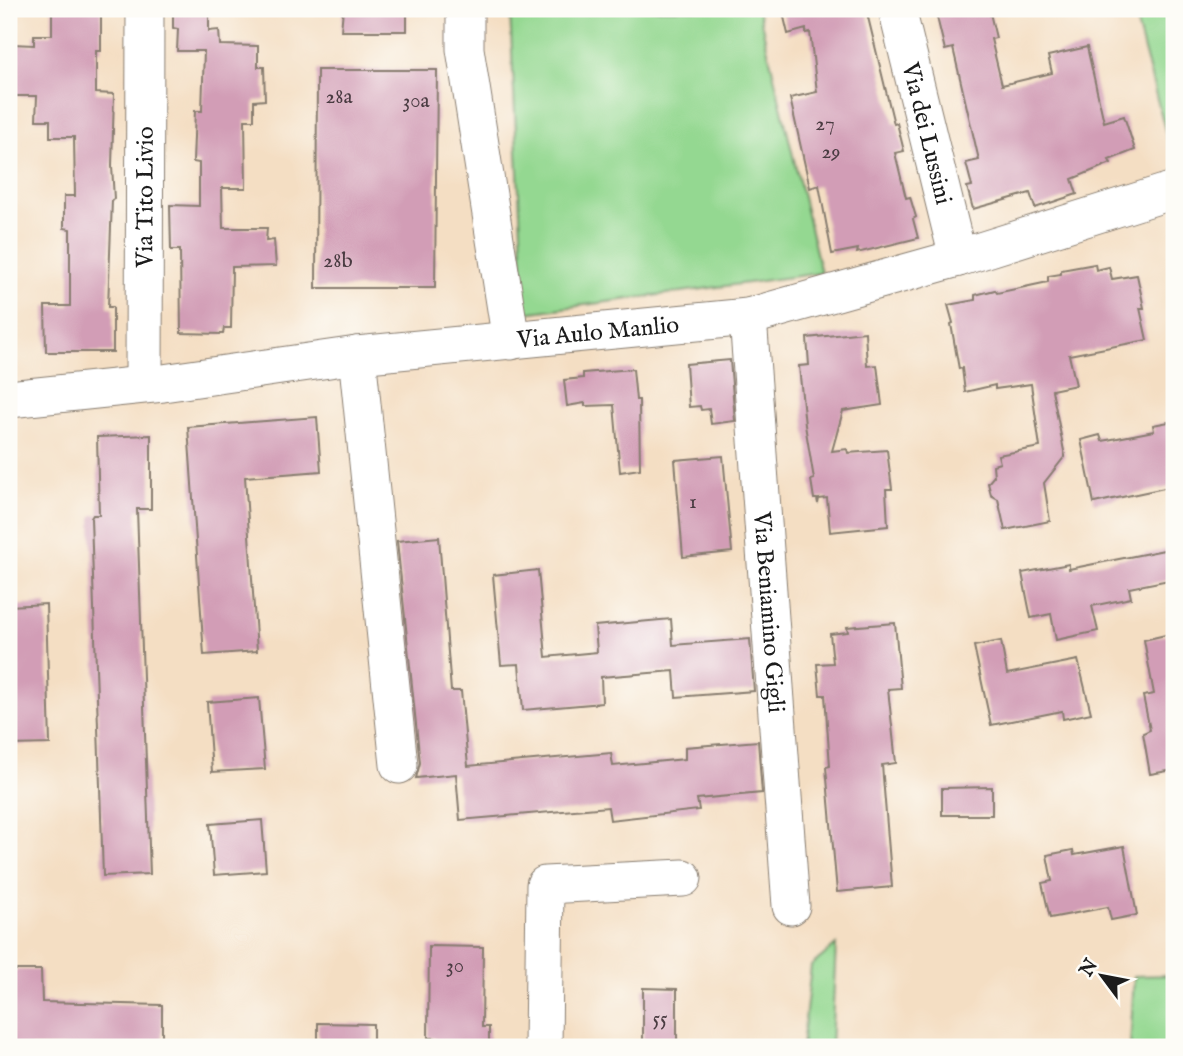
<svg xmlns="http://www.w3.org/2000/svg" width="1183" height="1056" viewBox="0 0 1183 1056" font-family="'IM FELL English',serif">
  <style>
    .green { fill: #94d891; stroke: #587a56; stroke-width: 2 }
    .building { fill: #d29db6 }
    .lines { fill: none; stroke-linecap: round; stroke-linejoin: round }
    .minor-casing { stroke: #887d70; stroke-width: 39 }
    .minor { stroke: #fff; stroke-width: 37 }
    .labels { text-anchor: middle; stroke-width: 7; stroke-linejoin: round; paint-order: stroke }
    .number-label { font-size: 21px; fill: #4a3c42 }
    .street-label { font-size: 24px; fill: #1c1c1c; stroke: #fdfcf7 }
  </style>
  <rect width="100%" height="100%" fill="#fdfcf7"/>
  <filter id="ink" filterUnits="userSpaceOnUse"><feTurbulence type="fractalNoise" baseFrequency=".0143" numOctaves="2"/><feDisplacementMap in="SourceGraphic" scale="14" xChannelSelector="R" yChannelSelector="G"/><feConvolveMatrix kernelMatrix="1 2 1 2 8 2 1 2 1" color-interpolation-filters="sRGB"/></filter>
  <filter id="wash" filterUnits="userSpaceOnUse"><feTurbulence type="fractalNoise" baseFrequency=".00686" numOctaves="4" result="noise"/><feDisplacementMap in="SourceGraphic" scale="28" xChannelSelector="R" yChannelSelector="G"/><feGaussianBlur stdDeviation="1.57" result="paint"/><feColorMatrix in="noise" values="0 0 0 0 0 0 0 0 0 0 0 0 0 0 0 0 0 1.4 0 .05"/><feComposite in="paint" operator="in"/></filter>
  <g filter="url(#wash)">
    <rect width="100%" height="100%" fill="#f4dec3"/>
    <!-- green -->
    <path class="green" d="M 527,9 L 758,9 L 821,273 L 525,313 L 510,12 Z
      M 1133,9 L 1174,9 L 1174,151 L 1171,152 Z
      M 836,945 L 831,1047 L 802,1047 L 811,966 Z
      M 1174,975 L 1174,1047 L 1130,1047 L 1134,976 Z"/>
    <g id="blocks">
      <!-- building -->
      <path class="building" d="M 52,9 L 101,9 L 101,51 L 96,51 L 96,93 L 114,94 L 112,166 L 114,199 L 112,200 L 108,307 L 113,307 L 113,352 L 46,352 L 45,306 L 70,306 L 70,229 L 64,228 L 64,196 L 75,196 L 74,137 L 50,137 L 50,120 L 36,120 L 37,96 L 9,96 L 9,51 L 12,51 L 12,44 L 34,45 L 34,35 L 52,35 Z
        M 173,9 L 209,9 L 209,31 L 219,30 L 220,45 L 258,46 L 258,67 L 264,67 L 265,100 L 254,101 L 254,120 L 245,120 L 246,188 L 222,188 L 223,228 L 267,228 L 266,241 L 274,240 L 276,266 L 232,267 L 231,328 L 224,328 L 223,334 L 181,333 L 180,250 L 171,250 L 170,205 L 199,206 L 199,163 L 193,162 L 195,111 L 202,111 L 204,51 L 177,51 L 178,29 L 173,28 Z
        M 343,9 L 407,9 L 407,31 L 341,31 Z
        M 802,9 L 866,9 L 894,124 L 897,123 L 904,151 L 895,153 L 906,198 L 910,197 L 916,217 L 913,219 L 918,238 L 857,253 L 858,249 L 832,254 L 819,185 L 810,188 L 790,98 L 817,92 L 810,32 L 806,33 L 806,29 L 788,34 L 783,13 Z
        M 935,9 L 989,9 L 996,38 L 991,39 L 1002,85 L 1052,73 L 1048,56 L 1087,47 L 1104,122 L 1124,116 L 1135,150 L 1109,160 L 1111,163 L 1072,179 L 1077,194 L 1035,208 L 1030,193 L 973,209 L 967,187 L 972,186 L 966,163 L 979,160 L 953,48 L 945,50 Z
        M 317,70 L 437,70 L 435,288 L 316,288 Z
        M 1095,264 L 1096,270 L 1109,267 L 1112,279 L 1137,275 L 1144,308 L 1140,308 L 1147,340 L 1069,355 L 1076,385 L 1052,390 L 1065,456 L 1044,483 L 1050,521 L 1005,530 L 998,499 L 991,495 L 988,483 L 994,476 L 993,465 L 1000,463 L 998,455 L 1040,447 L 1031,384 L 995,389 L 995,385 L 965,392 L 962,368 L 959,369 L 951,324 L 953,323 L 948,305 L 975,300 L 975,295 L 995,290 L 997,293 L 1048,282 L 1048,276 L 1061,274 L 1061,270 Z
        M 865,332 L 867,366 L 877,365 L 882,405 L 843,411 L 832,451 L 847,449 L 848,453 L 887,450 L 892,489 L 886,489 L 888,526 L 830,532 L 827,498 L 819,499 L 818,504 L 817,499 L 814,499 L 811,480 L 814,479 L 805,425 L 799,366 L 809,365 L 807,338 Z
        M 730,360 L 735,421 L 711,424 L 709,409 L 701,410 L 700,406 L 689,407 L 686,364 Z
        M 633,369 L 636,400 L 639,400 L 640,469 L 620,472 L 614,405 L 585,406 L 585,403 L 567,406 L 564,380 L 583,378 L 583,373 Z
        M 317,417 L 321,471 L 245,477 L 257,651 L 204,655 L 188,427 Z
        M 1174,421 L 1174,486 L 1094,503 L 1081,440 L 1100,435 L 1102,441 L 1154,431 L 1153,425 Z
        M 151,435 L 151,509 L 137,509 L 150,874 L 103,876 L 91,518 L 93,515 L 99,515 L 97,437 Z
        M 723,456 L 732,552 L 683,557 L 675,460 Z
        M 439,537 L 451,691 L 461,691 L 468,766 L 611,753 L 613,766 L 685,759 L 685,747 L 758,741 L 762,793 L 697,799 L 699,810 L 610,820 L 608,807 L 460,820 L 456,774 L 416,778 L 420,763 L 397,541 Z
        M 1174,548 L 1174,579 L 1129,588 L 1131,598 L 1092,606 L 1098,631 L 1056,640 L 1051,614 L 1031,618 L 1022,573 L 1069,564 L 1069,569 Z
        M 538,570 L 546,657 L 597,652 L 595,626 L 671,619 L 673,645 L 750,639 L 754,691 L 676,697 L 674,671 L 601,677 L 602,703 L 523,710 L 519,664 L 501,665 L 493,575 Z
        M 46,604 L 50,744 L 9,745 L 9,606 Z
        M 895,623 L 901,688 L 888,689 L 896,763 L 882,765 L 892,887 L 837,892 L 826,767 L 830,766 L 825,695 L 820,695 L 817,664 L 833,663 L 830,634 L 848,632 L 847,627 Z
        M 1174,633 L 1174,770 L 1150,774 L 1143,733 L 1150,730 L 1143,696 L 1154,694 L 1144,640 Z
        M 1001,641 L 1007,674 L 1078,660 L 1091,713 L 1063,719 L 1062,711 L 991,725 L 974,646 Z
        M 259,698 L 265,769 L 212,772 L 207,702 Z
        M 992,787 L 992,815 L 942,815 L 942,788 Z
        M 262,820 L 266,871 L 214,875 L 210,824 Z
        M 1124,846 L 1137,915 L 1111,920 L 1108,907 L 1050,918 L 1042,883 L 1052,881 L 1047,855 L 1073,850 L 1074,855 Z
        M 429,946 L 483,947 L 482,1027 L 489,1027 L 489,1047 L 435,1047 L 435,1038 L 428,1038 Z
        M 9,970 L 41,970 L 42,1002 L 162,1005 L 162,1047 L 9,1047 Z
        M 643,988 L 677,989 L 677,1047 L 643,1047 Z
        M 318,1023 L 373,1024 L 373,1047 L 318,1047 Z"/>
    </g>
  </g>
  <g filter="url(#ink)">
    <use href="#blocks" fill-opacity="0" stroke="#887d70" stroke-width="2"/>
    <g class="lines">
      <!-- minor casing -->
      <g class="minor-casing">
        <g id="minor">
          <path d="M 465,9 L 465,49 L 511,341"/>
          <path id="s1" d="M 897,9 L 958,258"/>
          <path id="s2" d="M 748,317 L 791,906"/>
          <path d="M 357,355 L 399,765"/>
          <path id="s3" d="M 144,384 L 145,9"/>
          <path id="s4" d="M 9,399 L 163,383 L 357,355 L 748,317 L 958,258 L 1174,190"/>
          <path d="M 543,1047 L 545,885 L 683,878"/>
        </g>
      </g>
      <!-- minor -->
      <use href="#minor" class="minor"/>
    </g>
  </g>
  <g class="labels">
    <!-- number labels -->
    <g class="number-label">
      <text x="339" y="103">28a</text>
      <text x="416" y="107">30a</text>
      <text x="825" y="130">27</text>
      <text x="831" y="158">29</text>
      <text x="338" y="267">28b</text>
      <text x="693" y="508">1</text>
      <text x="455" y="972">30</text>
      <text x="660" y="1025">55</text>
    </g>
    <!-- street labels -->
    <g class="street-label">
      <text dy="8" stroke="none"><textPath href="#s1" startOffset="128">Via dei Lussini</textPath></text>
      <text dy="8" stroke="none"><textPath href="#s3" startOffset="187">Via Tito Livio</textPath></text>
      <text dy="8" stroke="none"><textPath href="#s4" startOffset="593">Via Aulo Manlio</textPath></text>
      <text dy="8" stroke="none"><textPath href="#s2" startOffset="296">Via Beniamino Gigli</textPath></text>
    </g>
  </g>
  <!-- margin -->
  <rect width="1183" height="1056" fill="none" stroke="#fdfcf7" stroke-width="35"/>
  <!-- north arrow -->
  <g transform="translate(1102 976) rotate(302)" stroke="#fdfcf7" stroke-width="5" paint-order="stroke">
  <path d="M0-5L12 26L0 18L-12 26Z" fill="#1c1c1c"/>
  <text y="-10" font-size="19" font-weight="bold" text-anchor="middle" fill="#1c1c1c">N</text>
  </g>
</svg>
